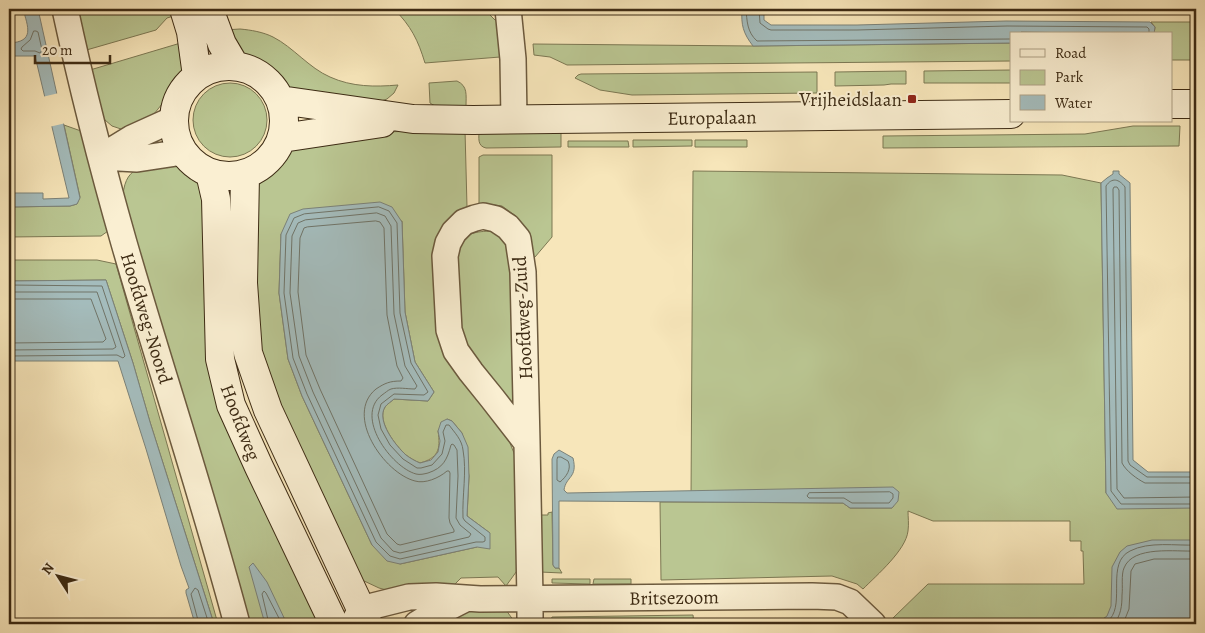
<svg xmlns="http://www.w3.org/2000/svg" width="1205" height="633" viewBox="0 0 1205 633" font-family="Alegreya,serif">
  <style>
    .green { fill: #bac692; stroke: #7c7853; fill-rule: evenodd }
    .water { fill: #a4bcbc; stroke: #7b8279 }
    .pier { fill: #f7e6ba }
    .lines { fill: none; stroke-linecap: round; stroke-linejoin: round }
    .shore { stroke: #707468; stroke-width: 1 }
    .street-casing { stroke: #6c5a3e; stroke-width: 28 }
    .secondary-casing { stroke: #3d2b14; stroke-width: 30 }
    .street { stroke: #faefd2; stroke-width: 25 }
    .secondary { stroke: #faefd2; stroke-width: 28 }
    .poi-dot { fill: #8f2418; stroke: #faefd2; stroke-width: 2 }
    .labels { text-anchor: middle; stroke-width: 4; stroke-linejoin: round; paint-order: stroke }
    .poi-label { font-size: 19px; fill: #3d2b14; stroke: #faefd2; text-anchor: end }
    .street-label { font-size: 19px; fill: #3d2b14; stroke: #faefd2 }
  </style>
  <rect width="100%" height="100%" fill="#f7e6ba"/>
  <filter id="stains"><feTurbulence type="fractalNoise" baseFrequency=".004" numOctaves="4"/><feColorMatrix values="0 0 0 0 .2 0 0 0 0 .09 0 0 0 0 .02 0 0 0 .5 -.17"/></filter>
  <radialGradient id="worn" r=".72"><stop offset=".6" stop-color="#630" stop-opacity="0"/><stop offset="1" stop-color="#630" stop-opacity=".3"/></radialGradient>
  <!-- green -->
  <path class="green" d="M 75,9 L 174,9 L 177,15 L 167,18 L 156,30 L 83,51 Z
    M 394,9 L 489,9 L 490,15 L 497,22 L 500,57 L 425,63 C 418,40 411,26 394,9 Z
    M 1151,22 L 1196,22 L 1196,60 L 1171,60 L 1171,34 L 1154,34 L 1155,27 Z
    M 240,29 C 251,30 263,32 273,37 C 293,47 309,68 330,77 C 352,87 375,87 398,85 L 394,93 L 387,99 L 369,105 L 294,91 L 281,79 L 271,69 L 260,62 L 246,56 L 236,50 L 224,30 Z
    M 184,42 L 183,71 L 169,90 L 162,104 L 154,114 L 130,129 L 121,129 L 112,126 L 105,120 L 100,113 L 90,70 Z
    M 1011,43 L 1011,61 L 567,65 L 550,57 L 534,55 L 533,44 L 753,46 Z
    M 1011,70 L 1011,83 L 924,83 L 924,71 Z
    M 906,71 L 906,84 L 891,84 L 884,85 L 835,86 L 835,72 Z
    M 817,72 L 817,93 L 632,95 L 600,90 L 575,78 L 578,75 L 581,74 Z
    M 457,81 C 468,86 466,95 466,106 L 435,106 L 430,103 L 429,83 Z
    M193 120a37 37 0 1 1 74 0a37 37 0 1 1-74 0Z
    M 64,125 L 81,131 L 108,231 L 101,236 L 9,237 L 9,207 L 70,206 L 77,204 L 80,197 Z
    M 1133,126 L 1180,126 L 1179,146 L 883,148 L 883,136 L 1085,134 Z
    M 561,129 L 561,147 L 486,148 C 477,146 479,138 479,130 Z
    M 465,130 L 467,207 L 457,213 L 437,308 L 505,431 L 514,453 L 518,468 L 519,568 L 506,586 L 498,577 L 461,578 L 452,587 L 394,592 L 379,588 L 362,580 L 257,366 L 251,195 L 261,182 L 292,150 L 380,132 ZM 402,221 L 405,312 L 415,362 L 434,392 L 428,401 L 394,399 C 392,401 387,404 385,407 C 376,421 396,446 406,455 C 410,458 415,461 420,463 C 438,458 441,450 438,431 L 447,419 L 452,421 L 462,433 L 469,476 L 467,516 L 490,533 L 477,547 L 400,564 L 372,545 L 302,396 L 288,359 L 279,293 L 281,234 Z
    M 633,140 L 692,140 L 692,146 L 633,147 Z
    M 695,140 L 747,140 L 747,147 L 695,147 Z
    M 568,141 L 628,141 L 629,147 L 568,147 Z
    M 483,155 L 552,155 L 552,237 L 535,257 L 531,259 L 527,232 L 516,216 L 502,206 L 487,204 L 479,205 L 479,157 Z
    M 172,164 L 183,169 L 202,186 L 213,360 L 325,624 L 248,624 L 162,335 L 123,195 C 126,163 146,167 172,164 Z
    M 693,171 L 1062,175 L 1101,183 L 1106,493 L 1196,499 L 1196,624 L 900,624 L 893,618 L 928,584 L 1084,584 L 1083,551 L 1081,551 L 1081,541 L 1070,541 L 1070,521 L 933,521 L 908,511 C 908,517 909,524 908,531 C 906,550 877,575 863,589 L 857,584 L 832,576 L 661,580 L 660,502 L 843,503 L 850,508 L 892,508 L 894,506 L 876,498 L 691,497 Z
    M 490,231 C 504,237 507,242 511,257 L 516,409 L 478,366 L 461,334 L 457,250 C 466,233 472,232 490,231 Z
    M 9,260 L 97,260 L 116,264 L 218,624 L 214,624 L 150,422 L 133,363 L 106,280 L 9,281 Z
    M 552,512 L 553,565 L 555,568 L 559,568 L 562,573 L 540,572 L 539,515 L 548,515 L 548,513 Z
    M 552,579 L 590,579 L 590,584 L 552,583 Z
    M 594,579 L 631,579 L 631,584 L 593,584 Z
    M 480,610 L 506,610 L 516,624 L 433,624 L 467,611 Z
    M 693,615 L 694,624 L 541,624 L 541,621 L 551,620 L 552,617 Z"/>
  <!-- water -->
  <path class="water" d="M 23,9 L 38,9 L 80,198 L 77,204 L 70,206 L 9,207 L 9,193 L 43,193 L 43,199 L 69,198 L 35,56 L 9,56 L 9,43 C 35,42 28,27 23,9 Z
    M 742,9 L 764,9 L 764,20 L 771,25 L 857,25 L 1006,21 L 1150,22 L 1155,27 L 1154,34 L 1011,34 L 1011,43 L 753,46 C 743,33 741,25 742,9 Z
    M 1113,171 L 1119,171 L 1119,174 L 1130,183 L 1133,460 L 1148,472 L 1196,472 L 1196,508 L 1117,509 L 1106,493 L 1101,183 L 1107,178 L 1113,174 Z
    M 380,202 L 392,207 L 402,222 L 405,312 L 415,362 L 434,392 L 428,401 L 394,399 C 392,401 387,404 385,407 C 376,421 396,446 406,455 C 410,458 415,461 420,463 L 431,460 L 438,452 L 440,441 L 438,431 L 441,422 L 447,419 L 452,421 L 462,433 L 468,447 L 469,476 L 467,516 L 490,533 L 490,549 L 477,547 L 400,564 L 387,561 L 372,545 L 302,396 L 288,359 L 279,293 L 281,234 L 290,214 L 303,209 Z
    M 106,280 L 133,363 L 150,422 L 214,624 L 195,624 L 186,593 L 186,590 L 189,588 L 181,566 L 146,449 L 118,361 L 9,361 L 9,281 Z
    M 559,450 L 573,458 C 578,478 566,476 564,490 L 567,493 L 893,487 L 899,492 L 898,501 L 892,508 L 850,508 L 843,503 L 559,501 L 559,568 L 555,568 L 553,565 L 552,459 L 554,454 Z
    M 1152,540 L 1196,540 L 1196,624 L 1096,624 L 1107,616 L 1111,606 L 1112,567 L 1120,552 L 1127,546 Z
    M 253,563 L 267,582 L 287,624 L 265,624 L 249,567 Z"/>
  <!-- pier -->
  <path class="pier" d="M 59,93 L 66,123 L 49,127 L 42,97 Z"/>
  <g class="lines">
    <!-- shore -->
    <path class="shore" d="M 746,9 C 747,21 747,32 757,41 L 1011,39
      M 759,9 L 760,23 L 768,29 L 771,30 L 857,30 L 1007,26 L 1147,27 L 1149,29 L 1149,34
      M 34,31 L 36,31 L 38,32 L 42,50 L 40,53 L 35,51 L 23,51 L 21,49 L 22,47 L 30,40 Z
      M 1019,34 L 1021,32 L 1142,34
      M 379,207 L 389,211 L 397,223 L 400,313 L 411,363 L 428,392 L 424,395 L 394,394 L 381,404 L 378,415 L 381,429 L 390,445 L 403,459 L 417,468 L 421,468 L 432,465 L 442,454 L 445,441 L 443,432 L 446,425 L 449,425 C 455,433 462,440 463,450 C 467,472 462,495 463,518 L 465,521 L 485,537 L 485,541 L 483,542 L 476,542 L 400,559 L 390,556 L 376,542 L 307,394 L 293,358 L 284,293 L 286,235 L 294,218 L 304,214 Z
      M 377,213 L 385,216 L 391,226 L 394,314 L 405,366 L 417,386 L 415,389 C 407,389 398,387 391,389 C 388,390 385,393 382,395 C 354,416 391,467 416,474 C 420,475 424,474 428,473 C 443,468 447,460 451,445 L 452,444 L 454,445 L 457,450 L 458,476 L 456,518 L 460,525 L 471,534 L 469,537 L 400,553 L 393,551 L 381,538 L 313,392 L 299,356 L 290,293 L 292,236 L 298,223 L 305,220 Z
      M 376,221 L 380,222 L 384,228 L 387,315 L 397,366 L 403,378 L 401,381 C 390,381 385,383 376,389 C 344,415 384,473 415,481 C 425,484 439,478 447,471 L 449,471 L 450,473 L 449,518 L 450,523 L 454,530 L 454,532 L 400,545 L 397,544 L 387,534 L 320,389 L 306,355 L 298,292 L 300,238 L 304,228 L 307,227 Z
      M 9,285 L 102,286 L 125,356 L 123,358 L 117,355 L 9,356
      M 9,292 L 97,292 L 116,347 L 113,349 L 9,350
      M 9,299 L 91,299 L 106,339 L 103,342 L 9,343
      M 558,457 L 561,457 L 568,461 C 572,469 566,477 560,482 L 557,480 L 557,460 Z
      M 1196,477 L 1147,477 L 1130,465 L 1128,461 L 1125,187 C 1119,179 1112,177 1106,186 L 1111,491 L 1121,504 L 1196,504
      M 1196,483 L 1145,483 C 1137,479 1126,471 1122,463 L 1119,190 L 1117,187 L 1114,187 L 1113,189 L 1117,489 L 1124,498 L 1196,497
      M 890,492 L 893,494 L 893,498 L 889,503 L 852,503 L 844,498 L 809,498 L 807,496 L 809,493 Z
      M 199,624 L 191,594 L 195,588 L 198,590 L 209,624
      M 269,624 L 262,594 L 264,591 L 266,593 L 282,624
      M 1104,624 C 1104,624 1110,620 1110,619 C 1125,602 1106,563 1130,551 C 1149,541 1176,546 1196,545
      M 1114,624 C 1121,615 1122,606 1122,595 C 1123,587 1121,575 1124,568 C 1133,545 1176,552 1196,551
      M 1123,624 L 1129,609 L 1131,571 L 1135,564 L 1154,559 L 1196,559"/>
    <!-- street casing -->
    <g class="street-casing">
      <path id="street" d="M 65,9 C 82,88 102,166 124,243 C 161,371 203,496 237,624
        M 508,9 L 513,59 L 514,119
        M 101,157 L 132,138 L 174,119
        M 101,157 L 137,159 L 183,152
        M 483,216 L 496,219 L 508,227 L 518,239 L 523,272 L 527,443 L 492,398 L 471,372 L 456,351 L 449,330 L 445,256 L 448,243 L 454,232 L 464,222 L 475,218 Z
        M 527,443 L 530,599 L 530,624
        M 353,624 L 361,609 L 409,597 L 436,596 L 480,599 L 812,596 L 837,597 L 850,602 L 873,624
        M 417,624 L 422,621 L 465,599"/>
    </g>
    <!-- secondary casing -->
    <g class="secondary-casing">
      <path id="secondary" d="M 184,9 L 191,32 L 197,76
        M 209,9 L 222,44 L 235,66
        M174 121a55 55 0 1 1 110 0a55 55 0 1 1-110 0Z
        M 280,100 L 413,119 L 473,120 L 1011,114
        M 1171,104 L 1196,104
        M 282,138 L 382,123
        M 210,173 L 216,199 L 220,359 L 231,405 L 259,467 L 334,624
        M 245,175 L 243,283 L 248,353 L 268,410 L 368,624"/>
    </g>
    <!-- street -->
    <use href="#street" class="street"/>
    <!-- secondary -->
    <use href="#secondary" class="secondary"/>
  </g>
  <!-- markers -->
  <rect class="poi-dot" x="907" y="94" width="10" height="10" rx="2.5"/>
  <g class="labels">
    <!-- poi labels -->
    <g class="poi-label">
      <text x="902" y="106">Vrijheidslaan</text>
    </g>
    <!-- street labels -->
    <g class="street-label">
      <text transform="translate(712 117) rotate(-1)" y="7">Europalaan</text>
      <text transform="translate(147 318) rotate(73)" y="7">Hoofdweg-Noord</text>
      <text transform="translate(522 318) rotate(-93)" y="7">Hoofdweg-Zuid</text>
      <text transform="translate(241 422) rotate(69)" y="7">Hoofdweg</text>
      <text transform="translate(674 597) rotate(-1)" y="7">Britsezoom</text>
    </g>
  </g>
  <!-- margin -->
  <rect width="1205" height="633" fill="none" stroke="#f7e6ba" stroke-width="30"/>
  <rect x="10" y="10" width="1185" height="613" fill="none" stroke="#3d2b14" stroke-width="2.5"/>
  <rect x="15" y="15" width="1175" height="603" fill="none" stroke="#3d2b14"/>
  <!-- legend -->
  <rect x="1010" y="32" width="162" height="90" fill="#faefd2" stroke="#aea186"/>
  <rect x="1020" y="49" width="25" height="8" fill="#faefd2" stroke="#aea186"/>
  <text x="1055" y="58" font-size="15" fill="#3d2b14">Road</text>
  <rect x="1020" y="70" width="25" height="15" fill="#bac692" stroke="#aea186"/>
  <text x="1055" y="82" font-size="15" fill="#3d2b14">Park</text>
  <rect x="1020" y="95" width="25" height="15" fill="#a4bcbc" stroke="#aea186"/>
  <text x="1055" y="108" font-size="15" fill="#3d2b14">Water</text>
  <!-- north arrow -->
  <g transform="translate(58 576) rotate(306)" stroke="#faefd2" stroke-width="4" paint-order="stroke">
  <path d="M0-4L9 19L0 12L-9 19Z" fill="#3d2b14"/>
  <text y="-8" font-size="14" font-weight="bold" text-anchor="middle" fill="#3d2b14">N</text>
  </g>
  <!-- scale -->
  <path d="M35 55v8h75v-8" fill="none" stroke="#3d2b14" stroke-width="2.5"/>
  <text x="42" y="55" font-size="15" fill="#3d2b14" stroke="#faefd2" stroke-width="4" paint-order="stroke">20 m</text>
  <rect width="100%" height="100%" filter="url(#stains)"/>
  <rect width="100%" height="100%" fill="url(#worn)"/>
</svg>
